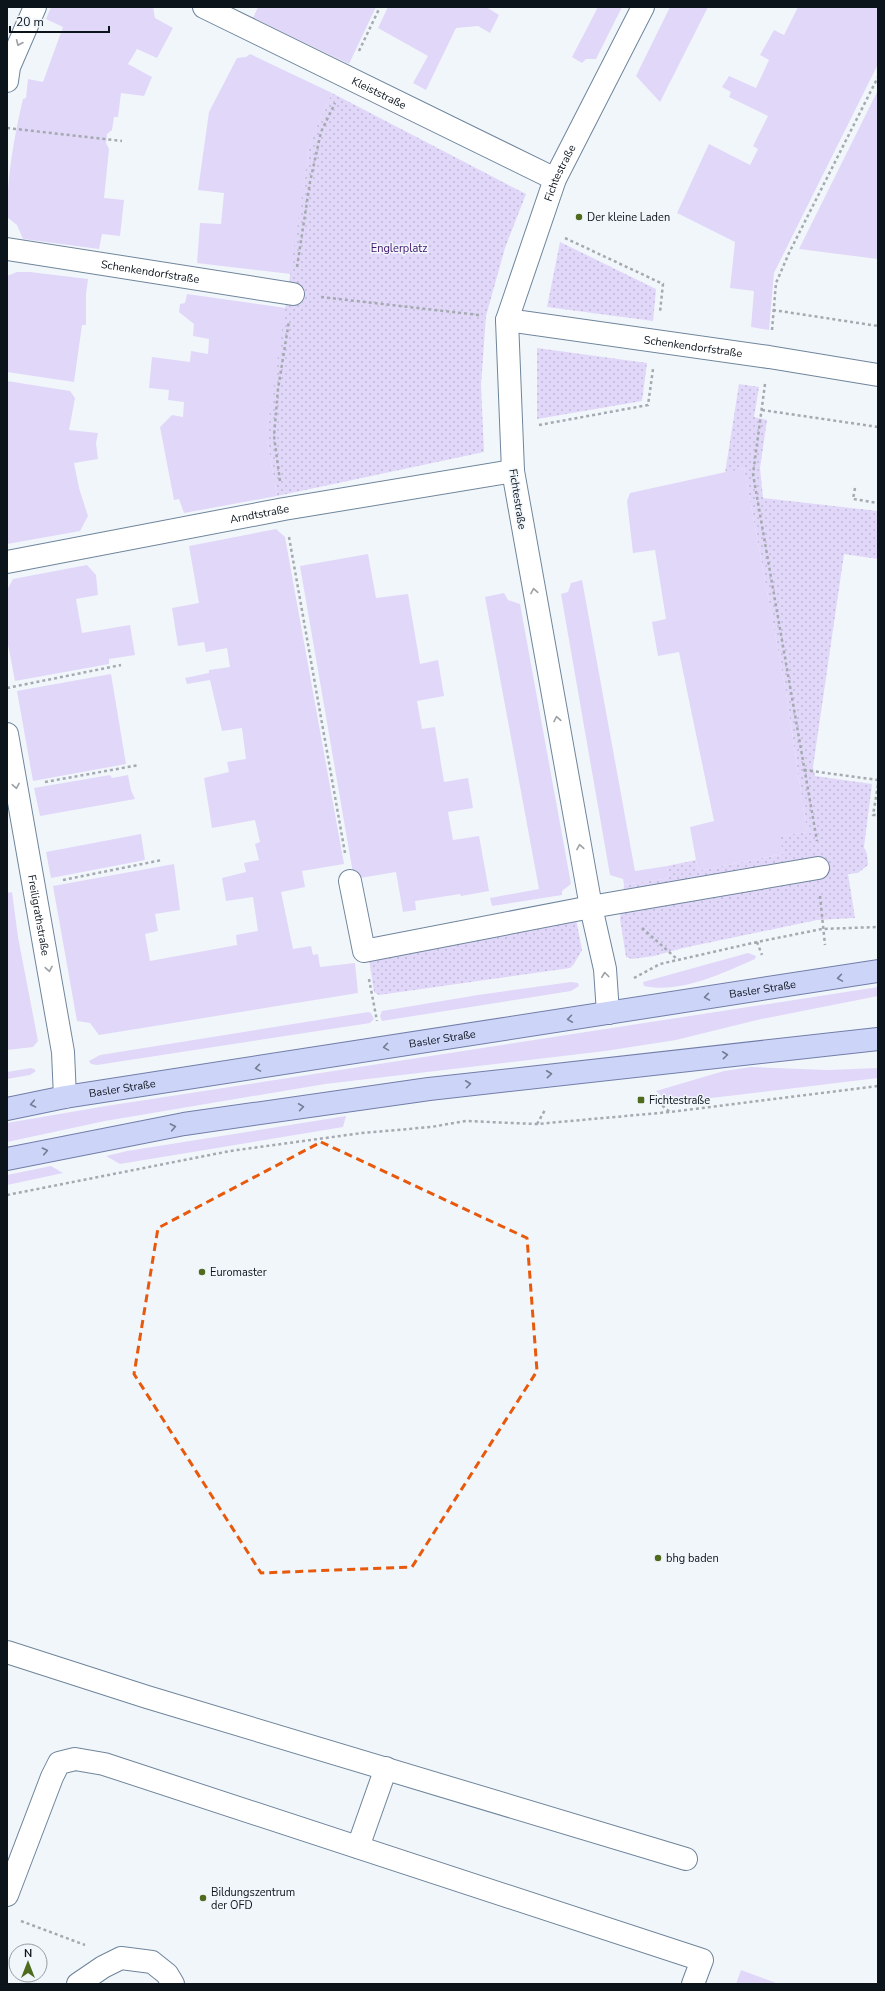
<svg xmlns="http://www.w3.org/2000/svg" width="885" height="1991" viewBox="0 0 885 1991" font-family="'Nunito Sans',sans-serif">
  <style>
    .green { fill: #e1d7f9 }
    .park { fill: url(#park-dots) }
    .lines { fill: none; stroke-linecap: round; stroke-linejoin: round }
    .minor-casing { stroke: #6f859b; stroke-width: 24 }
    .major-casing { stroke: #727ea8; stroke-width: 24 }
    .path { stroke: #a4aab0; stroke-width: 2.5; stroke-dasharray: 3 3; stroke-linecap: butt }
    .minor { stroke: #fff; stroke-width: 22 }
    .major { stroke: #ccd4f8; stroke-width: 22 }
    .oneway { stroke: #9da1a4 }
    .oneway2 { stroke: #757d95 }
    .marked { fill: none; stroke: #e8590c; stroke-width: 3; stroke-dasharray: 8 5; stroke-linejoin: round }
    .poi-dot { fill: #4f6b1e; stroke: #f1f6fb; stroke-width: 1.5 }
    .labels { text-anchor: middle; stroke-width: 3; stroke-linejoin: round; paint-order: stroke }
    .street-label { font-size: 11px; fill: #0b131b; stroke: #f1f6fb }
    .poi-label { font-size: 11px; fill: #0b131b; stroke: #f1f6fb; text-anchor: start }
    .park-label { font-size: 11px; fill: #3d126e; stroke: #f1f6fb }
  </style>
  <defs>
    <pattern id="park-dots" width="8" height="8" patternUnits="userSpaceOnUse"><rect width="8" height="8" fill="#e1d7f9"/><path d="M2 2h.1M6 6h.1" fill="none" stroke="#c0b8d5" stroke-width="1.8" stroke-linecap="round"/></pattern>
  </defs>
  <rect width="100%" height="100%" fill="#f1f6fb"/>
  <!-- green -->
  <path class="green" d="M 51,7 L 153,7 L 155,18 L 173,28 L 157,58 L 137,49 L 128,64 L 152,77 L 144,96 L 121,93 L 118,117 L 114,117 L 112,130 L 107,134 L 106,143 L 109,149 L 104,198 L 124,200 L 120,236 L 102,234 L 99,249 L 23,239 L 17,225 L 7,217 C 7,177 14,137 23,99 L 26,98 L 28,79 L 43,82 L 63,27 L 46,19 Z
    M 258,7 L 376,7 L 349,64 L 253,18 Z
    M 388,7 L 486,7 L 499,15 L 490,33 L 478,26 L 456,28 L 426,90 L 413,83 L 428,56 L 378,28 Z
    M 598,7 L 622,7 L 596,59 L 586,59 L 582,63 L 572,57 Z
    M 670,7 L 708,7 L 660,102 L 636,76 Z
    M 798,7 L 878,7 L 878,64 L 774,273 L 769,330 L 751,327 L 754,291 L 730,288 L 735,242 L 677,213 L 709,144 L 750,165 L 758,149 L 753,146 L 768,116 L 729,97 L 731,92 L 722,87 L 729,76 L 756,88 L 769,60 L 760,55 L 774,30 L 784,35 Z
    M 250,54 L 332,93 L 314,132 L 309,148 L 291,274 L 197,263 L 200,223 L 221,224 L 224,193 L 198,190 L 209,112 L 237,58 L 246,57 Z
    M 878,90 L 878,259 L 799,249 Z
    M 17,272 L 30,272 L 88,279 L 86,294 L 86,325 L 82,325 L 74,382 L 7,372 L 7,276 Z
    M 187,294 L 286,308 L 267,430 L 267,440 L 277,496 L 184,513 L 179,499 L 174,500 L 160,427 L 172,415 L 183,417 L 184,402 L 168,400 L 169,390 L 149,388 L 152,357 L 190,362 L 191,351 L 208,354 L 209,339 L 193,336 L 194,324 L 179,312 L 180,304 L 185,303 Z
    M 7,381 L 70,391 L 75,398 L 69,430 L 98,433 L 96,443 L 98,459 L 74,463 L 79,488 L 88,516 L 80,531 L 7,544 Z
    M 744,468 L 786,692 L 807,832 L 781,836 L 783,854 L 698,871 L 690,827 L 714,821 L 679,652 L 658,656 L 652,622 L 666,619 L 655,550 L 633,553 L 627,501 L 630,493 Z
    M 276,529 L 285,537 L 344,864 L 302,871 L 305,887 L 281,892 L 293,949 L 311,946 L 313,955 L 318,954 L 320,967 L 355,963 L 358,993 L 99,1035 L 90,1023 L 77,1021 L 53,886 L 174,864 L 180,910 L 155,914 L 158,931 L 145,934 L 150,961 L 237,945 L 236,935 L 258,931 L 253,897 L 226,901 L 222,878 L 246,872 L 244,863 L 259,860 L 255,844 L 260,842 L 255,820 L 212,828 L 204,778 L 229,772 L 227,762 L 246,759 L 242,728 L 222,731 L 210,680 L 187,684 L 185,678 L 209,673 L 209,670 L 230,667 L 227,648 L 206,652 L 204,642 L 178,646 L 172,608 L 199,603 L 189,546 Z
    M 368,554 L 376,598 L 408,594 L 420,664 L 438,660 L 444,696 L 417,701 L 422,729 L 435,727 L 444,782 L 468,778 L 473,808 L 448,812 L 453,840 L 479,836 L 489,891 L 461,896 L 460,894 L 415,901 L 416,910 L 403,912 L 396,872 L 354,879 L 300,566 Z
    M 87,565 L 96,575 L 98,595 L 76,599 L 82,633 L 130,625 L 135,655 L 109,659 L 109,664 L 15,681 L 7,639 L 7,590 L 13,579 Z
    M 582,580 L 635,871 L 667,866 L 669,878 L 624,885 L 623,879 L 610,875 L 561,594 L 568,592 L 571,583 Z
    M 504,593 L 508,600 L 520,604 L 571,884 L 562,891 L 562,895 L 492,906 L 490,898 L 539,889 L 485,597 Z
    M 111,674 L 126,764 L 33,781 L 17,691 Z
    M 110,775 L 112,778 L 128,775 L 131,790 L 135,799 L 40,816 L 34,788 Z
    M 141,834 L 145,860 L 51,878 L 46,852 Z
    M 12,892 L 18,937 L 38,1041 L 33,1047 L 7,1050 L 7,893 Z
    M 748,953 L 756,956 L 755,959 C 723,973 680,994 644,986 L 643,982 Z
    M 571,982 L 578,983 L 579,986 L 571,991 L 382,1021 L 380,1016 L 382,1011 L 478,995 Z
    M 878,987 L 878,996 L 757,1020 L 676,1040 L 605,1051 L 325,1084 L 105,1121 L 7,1142 L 7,1123 L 106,1106 Z
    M 368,1012 L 371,1013 L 374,1019 L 370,1023 L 97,1065 L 91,1064 L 89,1061 L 100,1055 Z
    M 751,1067 L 828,1070 L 878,1068 L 878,1078 L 669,1103 L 656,1091 L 724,1071 Z
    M 31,1068 L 34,1069 L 36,1071 L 30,1075 L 7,1079 L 7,1072 Z
    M 346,1116 L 343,1127 L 120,1164 L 106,1156 L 127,1151 Z
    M 51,1166 L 63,1173 L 7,1185 L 7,1175 Z
    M 741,1970 L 779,1984 L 736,1984 Z"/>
  <!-- park -->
  <path class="park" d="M 332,93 L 526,194 L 505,248 L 486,316 L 481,385 L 484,452 L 277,496 L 267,440 L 267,430 L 309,148 L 314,132 Z
    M 560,242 L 656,289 L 653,321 L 547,307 Z
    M 537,348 L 647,363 L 642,401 L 537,419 Z
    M 739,384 L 759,387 L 754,417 L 767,420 L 760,468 L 763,498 L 878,511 L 878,559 L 844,554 L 813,767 L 815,776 L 872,784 L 864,847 L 867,854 L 868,865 L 858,873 L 848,874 L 855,918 L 817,920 L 683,948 L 654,956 L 632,959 L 626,957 L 620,919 L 624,885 L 669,878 L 667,866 L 696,860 L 698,871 L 783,854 L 780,836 L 807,832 L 786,692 L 744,468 L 725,473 Z
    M 576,919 L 582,950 L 574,964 L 570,968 L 379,995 L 374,992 L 369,959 Z"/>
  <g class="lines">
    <!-- minor casing -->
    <g class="minor-casing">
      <g id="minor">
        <path id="s1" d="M 204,7 L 555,179"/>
        <path d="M 7,81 L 9,67 L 35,7"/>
        <path id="s2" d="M 7,249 L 293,294"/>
        <path id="s3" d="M 507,320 L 769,357 L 878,375"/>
        <path id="s4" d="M 7,562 L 284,509 L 513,471"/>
        <path id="s5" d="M 7,734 L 63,1052 L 65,1097"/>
        <path d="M 350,881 L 364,951 L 591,907 L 818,868"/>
        <path id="s6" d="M 608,1013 L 605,969 L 591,907 L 513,471 L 507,320 L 555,179 L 643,7"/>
        <path d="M 7,1652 L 147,1697 L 686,1859"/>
        <path d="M 358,1847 L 386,1768"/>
        <path d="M 7,1895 L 52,1777 L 59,1763 L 75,1759 L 104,1764 L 702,1960 L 693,1984"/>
        <path d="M 78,1984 L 103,1967 L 121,1958 L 152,1962 L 167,1974 L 173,1984"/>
      </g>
    </g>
    <!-- major casing -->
    <g class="major-casing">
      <g id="major">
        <path id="s7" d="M 7,1109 L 65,1097 L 878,971"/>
        <path d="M 7,1159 L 184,1124 L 429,1089 L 878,1039"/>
      </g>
    </g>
    <!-- path -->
    <path class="path" d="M 359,51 L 380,7
      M 7,128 L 122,141
      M 565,238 L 663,284 L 660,312
      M 297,267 L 310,182 L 321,132 L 335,103
      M 321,297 L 479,315
      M 773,310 L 878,326
      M 772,330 L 776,283 L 789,253 L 878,77
      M 765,384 L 753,474 L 817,841
      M 762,410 L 878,427
      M 539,425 L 648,405 L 653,369
      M 280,481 L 274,436 L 278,389 L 289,321
      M 855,488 L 853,499 L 878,503
      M 289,537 L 345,853
      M 7,688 L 121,665
      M 804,770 L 878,780 L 878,785
      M 45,782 L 139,765
      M 878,785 L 873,815 L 878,815
      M 63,880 L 162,860
      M 820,896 L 825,945
      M 642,928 L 677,959
      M 757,942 L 762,955
      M 634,978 L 660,964 L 757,942 L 822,929 L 878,927
      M 369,979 L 377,1021
      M 653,1098 L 670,1112
      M 537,1124 L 545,1110
      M 7,1195 L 230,1151 L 362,1133 L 431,1127 L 466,1121 L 537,1124 L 670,1112 L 878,1086
      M 21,1921 L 85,1945"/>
    <!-- minor -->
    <use href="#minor" class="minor"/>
    <!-- major -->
    <use href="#major" class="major"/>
  </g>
  <!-- one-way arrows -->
  <defs><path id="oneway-chevron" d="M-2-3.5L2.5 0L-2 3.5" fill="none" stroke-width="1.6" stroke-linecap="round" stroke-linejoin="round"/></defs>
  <g class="oneway">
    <use href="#oneway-chevron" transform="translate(19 43) rotate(113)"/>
    <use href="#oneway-chevron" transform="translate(534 591) rotate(-100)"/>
    <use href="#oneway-chevron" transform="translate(557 719) rotate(-100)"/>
    <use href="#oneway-chevron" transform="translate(16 786) rotate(80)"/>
    <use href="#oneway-chevron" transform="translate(580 847) rotate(-100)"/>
    <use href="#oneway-chevron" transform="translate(49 969) rotate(80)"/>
    <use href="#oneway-chevron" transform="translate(605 975) rotate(-97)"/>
  </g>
  <g class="oneway2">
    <use href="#oneway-chevron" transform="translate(840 978) rotate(171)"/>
    <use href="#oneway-chevron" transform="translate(707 997) rotate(171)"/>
    <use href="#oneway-chevron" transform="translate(570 1019) rotate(172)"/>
    <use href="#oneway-chevron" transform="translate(386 1047) rotate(171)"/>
    <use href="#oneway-chevron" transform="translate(725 1055) rotate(-6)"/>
    <use href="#oneway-chevron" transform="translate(258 1068) rotate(171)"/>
    <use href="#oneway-chevron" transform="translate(549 1074) rotate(-6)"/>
    <use href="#oneway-chevron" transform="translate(468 1084) rotate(-7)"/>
    <use href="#oneway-chevron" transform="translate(33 1104) rotate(169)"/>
    <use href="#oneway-chevron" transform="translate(301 1107) rotate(-8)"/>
    <use href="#oneway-chevron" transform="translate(173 1127) rotate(-11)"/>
    <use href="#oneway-chevron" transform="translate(45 1151) rotate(-12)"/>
  </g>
  <!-- marked area -->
  <path class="marked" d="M 321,1142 L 527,1238 L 537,1371 L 412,1567 L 261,1573 L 134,1374 L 158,1228 Z"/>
  <!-- markers -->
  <g class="poi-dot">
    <circle cx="579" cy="217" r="4"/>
    <rect x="637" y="1096" width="8" height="8" rx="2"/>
    <circle cx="202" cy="1272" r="4"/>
    <circle cx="658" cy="1558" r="4"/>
    <circle cx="203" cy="1898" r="4"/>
  </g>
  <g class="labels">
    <!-- street labels -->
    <g class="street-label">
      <text dy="4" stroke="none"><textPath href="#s1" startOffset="195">Kleiststraße</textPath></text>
      <text dy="4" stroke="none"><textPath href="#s6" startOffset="858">Fichtestraße</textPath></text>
      <text dy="4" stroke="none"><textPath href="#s2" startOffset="145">Schenkendorfstraße</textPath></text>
      <text dy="4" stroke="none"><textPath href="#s3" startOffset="188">Schenkendorfstraße</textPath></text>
      <text transform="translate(518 499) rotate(81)" y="4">Fichtestraße</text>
      <text dy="4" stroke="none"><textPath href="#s4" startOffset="257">Arndtstraße</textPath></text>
      <text dy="4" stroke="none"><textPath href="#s5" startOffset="184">Freiligrathstraße</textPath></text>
      <text dy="4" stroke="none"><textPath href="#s7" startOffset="765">Basler Straße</textPath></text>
      <text dy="4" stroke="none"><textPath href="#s7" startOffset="441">Basler Straße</textPath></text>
      <text dy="4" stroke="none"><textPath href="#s7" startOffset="117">Basler Straße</textPath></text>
    </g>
    <!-- poi labels -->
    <g class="poi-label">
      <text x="587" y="221">Der kleine Laden</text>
      <text x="649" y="1104">Fichtestraße</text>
      <text x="210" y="1276">Euromaster</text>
      <text x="666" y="1562">bhg baden</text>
      <text x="211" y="1896">Bildungszentrum<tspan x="211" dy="13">der OFD</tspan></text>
    </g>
    <!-- park labels -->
    <g class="park-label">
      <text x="399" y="252">Englerplatz</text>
    </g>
  </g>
  <!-- border -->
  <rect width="885" height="1991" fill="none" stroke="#0b131b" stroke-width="16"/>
  <!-- north arrow -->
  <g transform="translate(28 1963)"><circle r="19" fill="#f1f6fb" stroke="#959ba1"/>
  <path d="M0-3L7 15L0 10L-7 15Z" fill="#4f6b1e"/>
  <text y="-6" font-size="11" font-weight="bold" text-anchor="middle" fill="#0b131b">N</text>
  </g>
  <!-- scale -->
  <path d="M10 26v6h99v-6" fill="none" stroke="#0b131b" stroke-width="2"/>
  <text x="16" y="26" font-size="12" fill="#0b131b" stroke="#f1f6fb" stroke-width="3" paint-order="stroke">20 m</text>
</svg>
